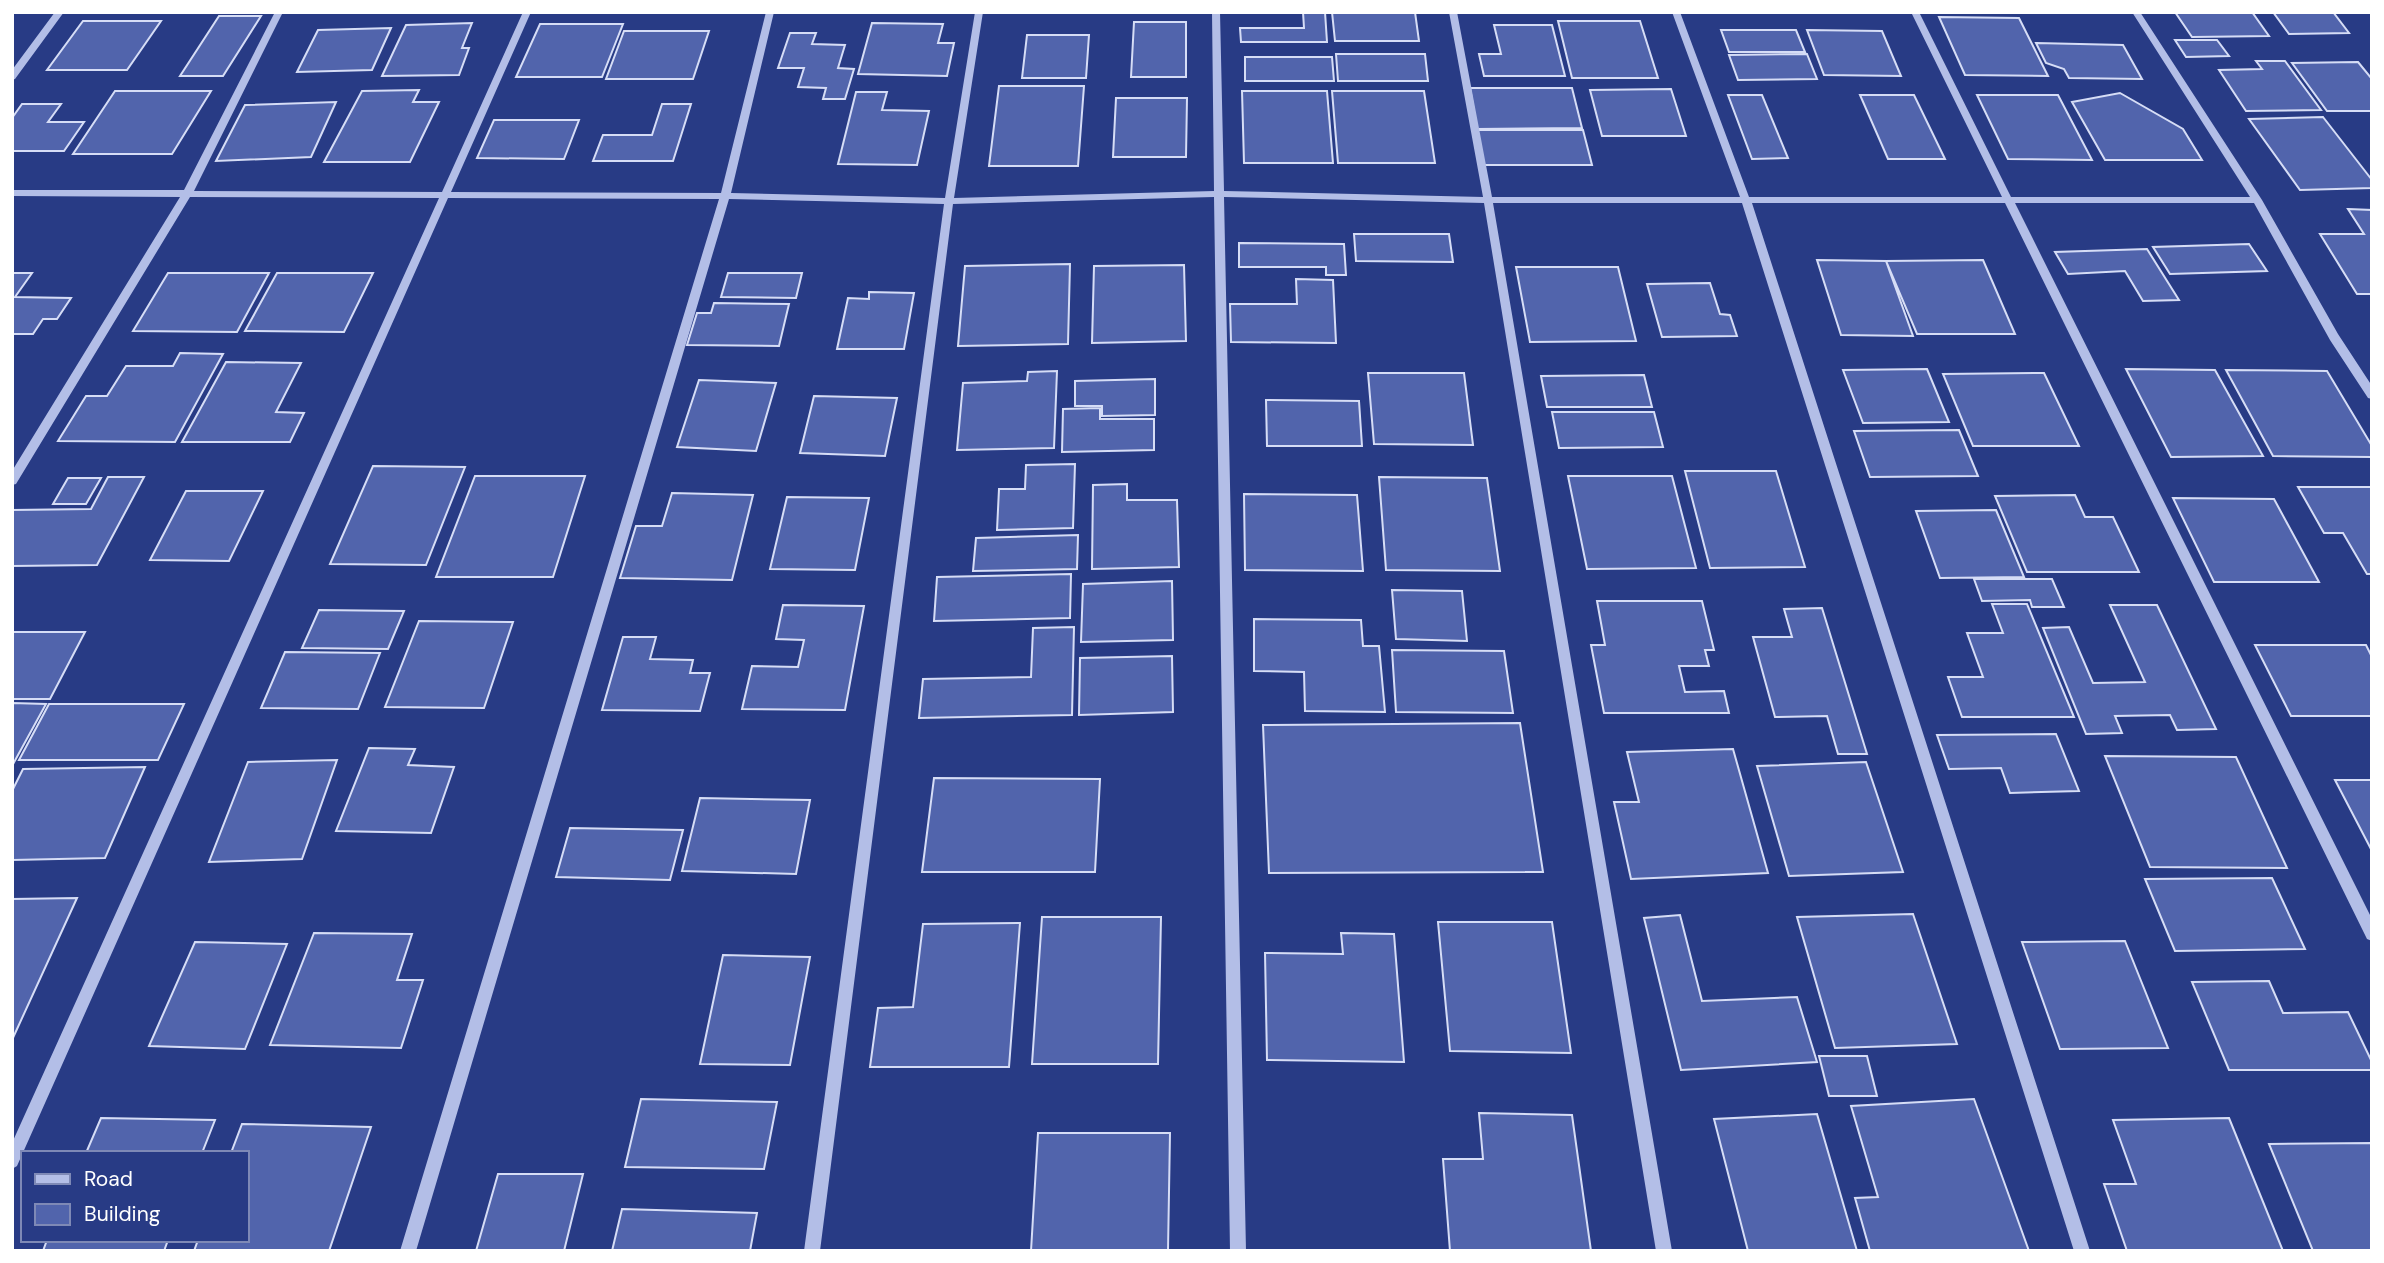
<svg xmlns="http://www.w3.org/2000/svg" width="2384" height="1263" viewBox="0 0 2384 1263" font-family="'DM Sans',sans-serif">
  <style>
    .building { fill: #5164ac; stroke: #d6ddf6; stroke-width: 2 }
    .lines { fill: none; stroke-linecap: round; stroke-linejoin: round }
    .minor { fill: #b3bee7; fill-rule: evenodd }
  </style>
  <rect width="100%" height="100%" fill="#283b85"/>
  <!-- building -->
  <path class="building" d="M 1303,12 L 1325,12 L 1327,42 L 1241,42 L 1240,28 L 1304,28 Z
    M 1332,12 L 1415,12 L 1419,41 L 1335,41 Z
    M 2175,12 L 2252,12 L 2269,36 L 2192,37 Z
    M 2273,12 L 2333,12 L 2349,33 L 2289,34 Z
    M 219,16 L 261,16 L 223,76 L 180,76 Z
    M 1939,17 L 2019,18 L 2048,76 L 1965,75 Z
    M 83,21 L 161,21 L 127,70 L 47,70 Z
    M 1558,21 L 1640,21 L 1658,78 L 1572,78 Z
    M 1134,22 L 1186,22 L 1186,77 L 1131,77 Z
    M 472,23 L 462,48 L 469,48 L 459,75 L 382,76 L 406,25 Z
    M 872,23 L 943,24 L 938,43 L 954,43 L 947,76 L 858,74 Z
    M 540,24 L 623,24 L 602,77 L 516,77 Z
    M 1494,25 L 1552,25 L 1565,76 L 1484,76 L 1479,54 L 1501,54 Z
    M 391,28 L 372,70 L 297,72 L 318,30 Z
    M 1721,30 L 1796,30 L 1805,52 L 1729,52 Z
    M 1807,30 L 1882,31 L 1901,76 L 1824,75 Z
    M 624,31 L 709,31 L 693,79 L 606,79 Z
    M 790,33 L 816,33 L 812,44 L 845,45 L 838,68 L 854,69 L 845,99 L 823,99 L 826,88 L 798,87 L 804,68 L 778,68 Z
    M 1027,35 L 1089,35 L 1086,78 L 1022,78 Z
    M 2175,40 L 2217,40 L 2229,56 L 2186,57 Z
    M 2036,43 L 2123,45 L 2142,79 L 2069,78 L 2064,69 L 2046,63 Z
    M 1336,54 L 1425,54 L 1428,81 L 1338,81 Z
    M 1807,54 L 1817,79 L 1738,80 L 1729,55 Z
    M 1245,57 L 1332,57 L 1334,81 L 1245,81 Z
    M 2256,61 L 2285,61 L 2321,110 L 2246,111 L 2219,70 L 2262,69 Z
    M 2358,62 L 2372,79 L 2372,111 L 2327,111 L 2292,63 Z
    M 999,86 L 1084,86 L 1078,166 L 989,166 Z
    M 1470,88 L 1572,88 L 1582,128 L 1477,129 Z
    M 1671,89 L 1686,136 L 1602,136 L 1590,90 Z
    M 419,90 L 413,102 L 439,102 L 410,162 L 324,162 L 362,91 Z
    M 115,91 L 211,91 L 172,154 L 73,154 Z
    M 1242,91 L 1327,91 L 1333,163 L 1244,163 Z
    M 1332,91 L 1424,91 L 1435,163 L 1338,163 Z
    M 856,92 L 887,92 L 882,110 L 929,111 L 917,165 L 838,164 Z
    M 2120,93 L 2183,129 L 2202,160 L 2105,160 L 2072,102 Z
    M 1728,95 L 1762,95 L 1788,158 L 1752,159 Z
    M 1860,95 L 1914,95 L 1945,159 L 1888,159 Z
    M 1977,95 L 2058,95 L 2092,160 L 2008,159 Z
    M 1116,98 L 1187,98 L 1186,157 L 1113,157 Z
    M 336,102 L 311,157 L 216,161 L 245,105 Z
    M 22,104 L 61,104 L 48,122 L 84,122 L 64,151 L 12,151 L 12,118 Z
    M 662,104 L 691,104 L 673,161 L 593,161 L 603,135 L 652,135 Z
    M 2323,117 L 2372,180 L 2372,188 L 2300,190 L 2249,119 Z
    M 494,120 L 579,120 L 564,159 L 477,158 Z
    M 1477,130 L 1583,130 L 1592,165 L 1484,165 Z
    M 2348,209 L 2372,210 L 2372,294 L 2357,294 L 2320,234 L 2364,234 Z
    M 1354,234 L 1449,234 L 1453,262 L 1356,261 Z
    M 1239,243 L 1344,244 L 1346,275 L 1326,275 L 1326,267 L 1239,267 Z
    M 2249,244 L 2267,271 L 2170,274 L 2153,247 Z
    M 2147,249 L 2179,300 L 2143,301 L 2125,271 L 2068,274 L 2055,252 Z
    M 1817,260 L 1886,261 L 1913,336 L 1841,335 Z
    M 1983,260 L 2015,334 L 1917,334 L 1886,261 Z
    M 1070,264 L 1068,344 L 958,346 L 965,266 Z
    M 1184,265 L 1186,341 L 1092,343 L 1094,266 Z
    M 1516,267 L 1618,267 L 1636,341 L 1530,342 Z
    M 12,273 L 32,273 L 15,297 L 71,298 L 57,319 L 43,319 L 33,334 L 12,334 Z
    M 168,273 L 269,273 L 237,332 L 133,331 Z
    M 277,273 L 373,273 L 344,332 L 245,331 Z
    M 728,273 L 802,273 L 796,298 L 721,297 Z
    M 1296,279 L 1333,280 L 1336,343 L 1231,342 L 1230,304 L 1297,304 Z
    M 1710,283 L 1720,314 L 1730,315 L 1737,336 L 1662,337 L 1647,284 Z
    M 869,292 L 914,293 L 904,349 L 837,349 L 848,298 L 869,299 Z
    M 714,303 L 789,304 L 779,346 L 687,345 L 697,313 L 711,313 Z
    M 180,353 L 223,354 L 175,442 L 58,441 L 86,396 L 107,396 L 126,366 L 173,366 Z
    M 226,362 L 301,363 L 276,412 L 304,413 L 290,442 L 182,442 Z
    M 1927,369 L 1949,422 L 1863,423 L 1843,370 Z
    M 2126,369 L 2215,370 L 2263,456 L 2171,457 Z
    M 2226,370 L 2327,371 L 2372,446 L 2372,457 L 2273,456 Z
    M 1057,371 L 1054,448 L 957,450 L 963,383 L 1027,381 L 1028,372 Z
    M 1368,373 L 1464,373 L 1473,445 L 1374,444 Z
    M 2044,373 L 2079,446 L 1973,446 L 1943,374 Z
    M 1644,375 L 1652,407 L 1547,407 L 1541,376 Z
    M 1155,379 L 1155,415 L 1102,416 L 1102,406 L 1075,406 L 1075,381 Z
    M 699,380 L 776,383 L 756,451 L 677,447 Z
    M 814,396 L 897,398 L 885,456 L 800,453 Z
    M 1266,400 L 1359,401 L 1362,446 L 1267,446 Z
    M 1100,408 L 1100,419 L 1154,419 L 1154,450 L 1062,452 L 1063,409 Z
    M 1552,412 L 1654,412 L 1663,447 L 1559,448 Z
    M 1959,430 L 1978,476 L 1870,477 L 1854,431 Z
    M 1075,464 L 1073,528 L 997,530 L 999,489 L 1025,489 L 1026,465 Z
    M 373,466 L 465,467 L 426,565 L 330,564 Z
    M 1685,471 L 1776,471 L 1805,567 L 1710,568 Z
    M 475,476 L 585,476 L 553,577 L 436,577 Z
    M 1568,476 L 1672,476 L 1696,568 L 1587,569 Z
    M 108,477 L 144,477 L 97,565 L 12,566 L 12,510 L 91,509 Z
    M 1379,477 L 1487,478 L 1500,571 L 1386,570 Z
    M 68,478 L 101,478 L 86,504 L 53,504 Z
    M 1127,484 L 1127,500 L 1177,500 L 1179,567 L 1092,569 L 1093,485 Z
    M 2298,487 L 2372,487 L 2372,574 L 2367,574 L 2343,533 L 2324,533 Z
    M 186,491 L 263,491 L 229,561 L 150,560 Z
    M 672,493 L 753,495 L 732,580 L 620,578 L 636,526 L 662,526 Z
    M 1244,494 L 1357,495 L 1363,571 L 1245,570 Z
    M 2075,495 L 2085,517 L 2113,517 L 2139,572 L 2027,572 L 1995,496 Z
    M 787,497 L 869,498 L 855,570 L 770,569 Z
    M 2173,498 L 2274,499 L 2319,582 L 2214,582 Z
    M 1996,510 L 2024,577 L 1940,578 L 1916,511 Z
    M 1078,535 L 1077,569 L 973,571 L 976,538 Z
    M 1071,574 L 1070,618 L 934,621 L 937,577 Z
    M 1974,579 L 2052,579 L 2064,607 L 2032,607 L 2030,600 L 1982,601 Z
    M 1172,581 L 1173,640 L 1081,642 L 1083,584 Z
    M 1392,590 L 1462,591 L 1467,641 L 1396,639 Z
    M 1597,601 L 1702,601 L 1714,650 L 1705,650 L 1709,666 L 1679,666 L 1685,692 L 1724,691 L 1729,713 L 1604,713 L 1591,645 L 1605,645 Z
    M 1992,604 L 2027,604 L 2074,717 L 1962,717 L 1948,677 L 1983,677 L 1967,633 L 2003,633 Z
    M 783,605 L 864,606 L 845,710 L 742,709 L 752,666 L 798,667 L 804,640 L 776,639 Z
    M 2110,605 L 2157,605 L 2216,729 L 2177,730 L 2170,715 L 2115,716 L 2122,733 L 2086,734 L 2043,628 L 2069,627 L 2093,683 L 2145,682 Z
    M 1822,608 L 1867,754 L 1838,754 L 1827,716 L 1775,717 L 1753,637 L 1792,637 L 1784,609 Z
    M 319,610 L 404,611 L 388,649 L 302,648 Z
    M 1254,619 L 1361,620 L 1363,646 L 1379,646 L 1385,712 L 1305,711 L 1304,672 L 1254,671 Z
    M 419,621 L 513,622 L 484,708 L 385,707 Z
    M 1074,627 L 1072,715 L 919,718 L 923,679 L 1031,677 L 1033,628 Z
    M 12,632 L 85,632 L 50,699 L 12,699 Z
    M 623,637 L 656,637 L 650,659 L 693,660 L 690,673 L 710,673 L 700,711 L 602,710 Z
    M 2255,645 L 2366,645 L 2372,657 L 2372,716 L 2291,716 Z
    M 1392,650 L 1504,651 L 1513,713 L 1396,712 Z
    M 285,652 L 380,653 L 358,709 L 261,708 Z
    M 1172,656 L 1173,712 L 1079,715 L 1080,658 Z
    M 12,703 L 46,704 L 12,766 Z
    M 49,704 L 184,704 L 158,760 L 19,760 Z
    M 1520,723 L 1543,872 L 1269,873 L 1263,725 Z
    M 2056,734 L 2079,791 L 2010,793 L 2001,768 L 1949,769 L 1937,735 Z
    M 369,748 L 415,749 L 408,765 L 454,767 L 431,833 L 336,831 Z
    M 1733,749 L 1768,873 L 1631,879 L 1614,802 L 1639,802 L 1627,752 Z
    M 2105,756 L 2236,757 L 2287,868 L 2150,867 Z
    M 337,760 L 302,859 L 209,862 L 248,762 Z
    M 1866,762 L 1903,872 L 1789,876 L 1757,766 Z
    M 145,767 L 105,858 L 12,860 L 12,791 L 23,769 Z
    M 934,778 L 1100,779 L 1095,872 L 922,872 Z
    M 2335,780 L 2372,780 L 2372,851 Z
    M 700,798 L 810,800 L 796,874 L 682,871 Z
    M 570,828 L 683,830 L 670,880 L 556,877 Z
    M 2272,878 L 2305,949 L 2175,951 L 2145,879 Z
    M 77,898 L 12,1040 L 12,899 Z
    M 1913,914 L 1957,1044 L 1835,1048 L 1797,917 Z
    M 1680,915 L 1702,1001 L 1797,997 L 1817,1062 L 1681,1070 L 1644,918 Z
    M 1042,917 L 1161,917 L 1158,1064 L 1032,1064 Z
    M 1438,922 L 1552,922 L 1571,1053 L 1450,1051 Z
    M 1020,923 L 1009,1067 L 870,1067 L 878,1008 L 913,1007 L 923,924 Z
    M 314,933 L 412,934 L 397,980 L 423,980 L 401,1048 L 270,1045 Z
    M 1341,933 L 1394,934 L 1404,1062 L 1267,1060 L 1265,953 L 1343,954 Z
    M 2125,941 L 2168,1048 L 2060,1049 L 2022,942 Z
    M 195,942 L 287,944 L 245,1049 L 149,1046 Z
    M 723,955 L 810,957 L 790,1065 L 700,1064 Z
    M 2269,981 L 2283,1013 L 2348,1012 L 2372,1062 L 2372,1070 L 2229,1070 L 2192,982 Z
    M 1819,1056 L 1867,1056 L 1877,1096 L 1829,1096 Z
    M 641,1099 L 777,1102 L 764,1169 L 625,1167 Z
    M 1974,1099 L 2029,1251 L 1870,1251 L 1855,1198 L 1878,1197 L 1851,1106 Z
    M 1479,1113 L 1572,1115 L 1591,1251 L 1450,1251 L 1443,1159 L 1483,1159 Z
    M 1817,1114 L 1857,1251 L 1748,1251 L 1714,1119 Z
    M 101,1118 L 215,1120 L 202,1153 L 86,1153 Z
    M 2229,1118 L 2283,1251 L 2127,1251 L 2104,1184 L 2136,1184 L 2113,1120 Z
    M 242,1124 L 371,1127 L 329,1251 L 194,1251 L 198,1240 L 247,1240 L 247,1153 L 231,1153 Z
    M 1038,1133 L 1170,1133 L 1168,1251 L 1031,1251 Z
    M 2372,1143 L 2372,1251 L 2313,1251 L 2269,1144 Z
    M 498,1174 L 583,1174 L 564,1251 L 476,1251 Z
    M 622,1209 L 757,1213 L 750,1251 L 612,1251 Z
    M 47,1240 L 168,1240 L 164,1251 L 43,1251 Z"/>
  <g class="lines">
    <!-- minor -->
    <path class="minor" d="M 55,12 L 64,12 L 15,79 L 12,80 L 12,70 Z
      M 275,12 L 283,12 L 194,191 L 442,192 L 523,12 L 531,12 L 451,192 L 721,193 L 766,12 L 774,12 L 731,193 L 945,198 L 975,12 L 983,12 L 954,198 L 1214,191 L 1212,12 L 1220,12 L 1224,191 L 1483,197 L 1449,12 L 1457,12 L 1492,197 L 1740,197 L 1672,12 L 1680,12 L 1749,197 L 2002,197 L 1911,12 L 1919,12 L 2011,197 L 2250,197 L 2132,12 L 2140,12 L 2262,200 L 2338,334 L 2372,386 L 2372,399 L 2368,398 L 2330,340 L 2254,203 L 2015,203 L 2372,919 L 2372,941 L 2367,939 L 2005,203 L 1752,203 L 2090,1251 L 2074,1251 L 1742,203 L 1493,203 L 1672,1251 L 1656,1251 L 1484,203 L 1224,197 L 1246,1251 L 1230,1251 L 1214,197 L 953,204 L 820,1251 L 804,1251 L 944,204 L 729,199 L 416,1251 L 400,1251 L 719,199 L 448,198 L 17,1166 L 12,1169 L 12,1143 L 439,198 L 190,197 L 16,484 L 12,485 L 12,471 L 180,197 L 12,196 L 12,190 L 184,190 Z"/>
  </g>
  <!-- border -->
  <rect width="2384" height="1263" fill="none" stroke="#ffffff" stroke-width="28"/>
  <!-- legend -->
  <rect x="21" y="1151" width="228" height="91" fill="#283b85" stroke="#7e89b6" stroke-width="2"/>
  <rect x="35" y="1174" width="35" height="10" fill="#b3bee7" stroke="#7e89b6" stroke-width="2"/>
  <text x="84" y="1186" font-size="21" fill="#ffffff">Road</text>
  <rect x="35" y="1204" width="35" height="21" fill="#5164ac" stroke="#7e89b6" stroke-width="2"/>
  <text x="84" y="1221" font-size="21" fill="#ffffff">Building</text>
</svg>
